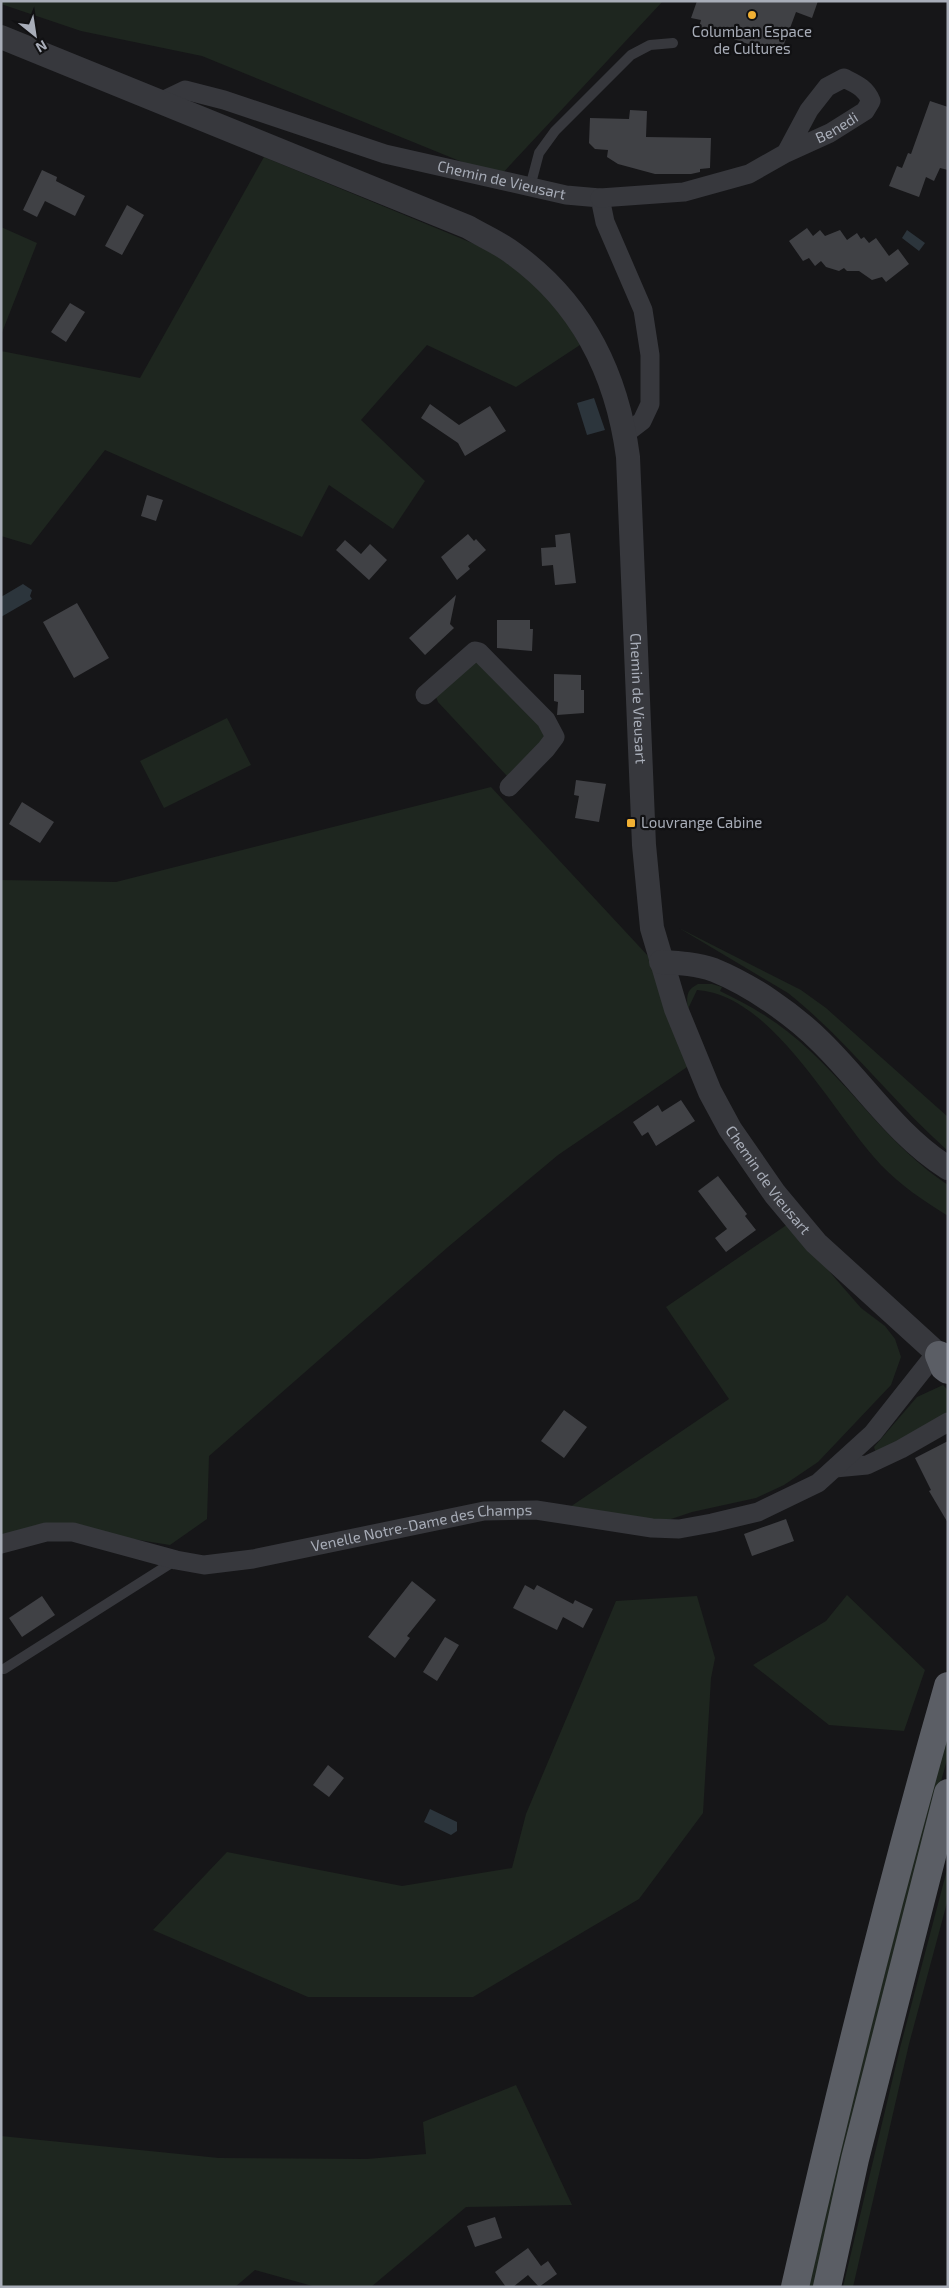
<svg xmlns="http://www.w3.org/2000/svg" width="949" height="2288" viewBox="0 0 949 2288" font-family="'Exo 2',sans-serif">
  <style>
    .green { fill: #1e261f }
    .water { fill: #2c353c }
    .building { fill: #404145 }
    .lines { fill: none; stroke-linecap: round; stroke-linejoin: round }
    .service { stroke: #37383d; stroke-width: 10 }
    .minor { stroke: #37383d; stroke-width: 19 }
    .tertiary { stroke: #37383d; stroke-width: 24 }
    .trunk { stroke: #5b5e65; stroke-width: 28 }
    .poi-dot { fill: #f2b134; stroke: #111113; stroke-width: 2 }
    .labels { text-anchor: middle; stroke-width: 4.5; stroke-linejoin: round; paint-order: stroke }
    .poi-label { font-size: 15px; fill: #a8adb8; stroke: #111113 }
    .street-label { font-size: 15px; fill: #a8adb8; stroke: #111113 }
  </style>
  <rect width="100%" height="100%" fill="#161618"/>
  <!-- green -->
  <path class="green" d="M 1,1 L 663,1 L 499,177 L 202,56 L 81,31 L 1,4 Z
    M 264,157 L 506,257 L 561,312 L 580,345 L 516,387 L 427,345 L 361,420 L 425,481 L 393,529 L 329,485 L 302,537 L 105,450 L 31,545 L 1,536 L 1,351 L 140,378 Z
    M 1,227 L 37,243 L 1,335 Z
    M 473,658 L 547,734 L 513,775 L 507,776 L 438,702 L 436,697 Z
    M 227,718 L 251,765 L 164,808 L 140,761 Z
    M 491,787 L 649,957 L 690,1065 L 558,1155 L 448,1247 L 209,1456 L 207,1519 L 170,1545 L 57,1527 L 1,1538 L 1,880 L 116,882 Z
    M 679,928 L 801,990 L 826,1008 L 948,1117 L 948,1151 C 892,1101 847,1040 788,993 Z
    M 698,984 L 712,984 L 722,987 L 720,991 C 753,1007 782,1024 809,1050 C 857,1094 892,1148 948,1185 L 948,1216 C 924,1201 900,1185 881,1165 C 832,1113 773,995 697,990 L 687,1011 C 688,998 684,991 698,984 Z
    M 788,1224 L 861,1308 L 885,1326 L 895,1339 L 901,1357 L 891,1385 L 818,1462 L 784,1485 L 756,1498 L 692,1512 L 659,1523 L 570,1507 L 729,1399 L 666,1307 Z
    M 943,1385 L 948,1390 L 948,1417 L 876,1453 L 874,1447 L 917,1397 Z
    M 847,1595 L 925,1670 L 904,1731 L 829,1725 L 753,1665 L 826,1621 Z
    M 697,1596 L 715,1658 L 711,1678 L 703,1813 L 639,1899 L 473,1997 L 308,1997 L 153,1930 L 227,1852 L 402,1886 L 512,1868 L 526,1814 L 616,1601 Z
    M 948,1723 L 948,1756 L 911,1890 L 815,2287 L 805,2287 Z
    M 948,1866 L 948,1899 L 909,2044 L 853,2287 L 843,2287 L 900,2048 Z
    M 516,2085 L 572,2205 L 466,2207 L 371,2287 L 316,2287 L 255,2270 L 235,2287 L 1,2287 L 1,2136 L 219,2158 L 367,2159 L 426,2154 L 423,2122 Z"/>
  <!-- water -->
  <path class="water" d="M 907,230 L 925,243 L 919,251 L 902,238 Z
    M 594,398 L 605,430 L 587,435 L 577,403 Z
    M 23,584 L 32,590 L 30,596 L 32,599 L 1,617 L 1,597 Z
    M 430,1809 L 457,1822 L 457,1831 L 451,1835 L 424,1822 Z"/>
  <!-- building -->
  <path class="building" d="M 697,1 L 818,1 L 812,18 L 796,12 L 780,55 L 699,27 L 701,20 L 691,18 Z
    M 930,101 L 948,107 L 948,170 L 940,168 L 934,181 L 926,177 L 919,197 L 889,186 L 897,166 L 902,168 L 908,153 L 911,154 Z
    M 630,110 L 647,111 L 646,137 L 711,138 L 710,168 L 700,169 L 700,172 L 691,174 L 655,174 L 618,164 L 607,157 L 608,150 L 595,149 L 589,143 L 590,118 L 629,119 Z
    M 42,170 L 57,177 L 56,181 L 85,196 L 75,216 L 45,201 L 37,217 L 23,210 Z
    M 127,205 L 144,215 L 122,255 L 105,246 Z
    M 807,228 L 813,236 L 820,230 L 825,236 L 840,230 L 847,240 L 857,233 L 861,239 L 864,237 L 869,243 L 876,238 L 889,256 L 898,249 L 909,264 L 886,282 L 882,277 L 872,280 L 859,271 L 847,271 L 844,268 L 839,271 L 826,267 L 821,261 L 815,266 L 809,258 L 803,261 L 789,241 Z
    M 70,303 L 85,312 L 66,342 L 51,332 Z
    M 430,404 L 459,425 L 490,406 L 506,431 L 465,456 L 458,443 L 421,418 Z
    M 147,495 L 163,500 L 156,521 L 141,516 Z
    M 570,533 L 576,583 L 555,585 L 553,565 L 542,566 L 541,548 L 556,547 L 555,535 Z
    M 468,534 L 474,541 L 476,539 L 486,550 L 468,566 L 470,569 L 457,580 L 441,557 Z
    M 345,540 L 361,554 L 370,544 L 387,560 L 369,580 L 336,550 Z
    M 456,595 L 450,624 L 454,628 L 425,655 L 409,638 Z
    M 77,603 L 109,658 L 74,678 L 43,622 Z
    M 497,620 L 530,620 L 530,629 L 533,629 L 532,651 L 497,648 Z
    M 554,674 L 581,675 L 581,690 L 584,690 L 584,713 L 557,715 L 558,702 L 554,701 Z
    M 576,780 L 606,784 L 599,822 L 575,818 L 579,796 L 574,795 Z
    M 22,802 L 54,822 L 40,843 L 9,824 Z
    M 681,1100 L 695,1121 L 656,1146 L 648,1132 L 642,1136 L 633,1122 L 658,1105 L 662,1112 Z
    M 718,1176 L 747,1214 L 745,1216 L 756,1230 L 726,1252 L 715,1238 L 727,1229 L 698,1191 Z
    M 564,1410 L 587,1427 L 564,1458 L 541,1441 Z
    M 948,1441 L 948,1523 L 929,1491 L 931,1490 L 915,1458 Z
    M 786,1519 L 794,1541 L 752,1556 L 744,1534 Z
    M 412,1581 L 436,1600 L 407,1636 L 410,1638 L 395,1658 L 368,1637 Z
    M 525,1585 L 534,1590 L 537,1585 L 573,1604 L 575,1600 L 593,1609 L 583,1628 L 563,1617 L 557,1630 L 513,1608 Z
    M 42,1596 L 55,1615 L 22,1637 L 9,1618 Z
    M 445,1637 L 459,1645 L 437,1681 L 423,1672 Z
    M 328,1765 L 344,1778 L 329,1797 L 313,1785 Z
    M 495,2217 L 502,2238 L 475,2247 L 467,2226 Z
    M 528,2248 L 541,2266 L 548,2261 L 557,2274 L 539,2287 L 528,2275 L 513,2287 L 506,2287 L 495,2272 Z"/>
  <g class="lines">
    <!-- service -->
    <path class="service" d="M 530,187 L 539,153 L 555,131 L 631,55 L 650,45 L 673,43
      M 4,1669 L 176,1560"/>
    <!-- minor -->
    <g class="minor">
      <path id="s1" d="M 162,101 L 185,90 L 224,100 L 385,154 L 566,195 L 600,198 L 605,222 L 643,310 L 650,355 L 650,404 L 642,421 L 625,434"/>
      <path id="s2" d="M 600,198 L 684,192 L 749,174 L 786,153 L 830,133 L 865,111 L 871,101 C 866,88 856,84 844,78 L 827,87 L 809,110 L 786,153"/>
      <path d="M 425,695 L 475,651 L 479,652 L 546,720 L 555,737 L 546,749 L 509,787"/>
      <path d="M 835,1468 L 867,1465 L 901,1449 L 948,1422"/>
      <path id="s3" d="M 1,1544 L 46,1532 L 73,1532 L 176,1560 L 204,1565 L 253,1559 L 484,1511 L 536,1510 L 652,1528 L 679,1529 L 712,1523 L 758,1512 L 818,1483 L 873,1433 L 937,1352"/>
    </g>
    <!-- tertiary -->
    <g class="tertiary">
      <path id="s4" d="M 1,37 L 468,227 C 483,236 500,243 514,254 C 583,304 617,374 628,457 L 644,845 L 652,928 L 676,1009 L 710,1092 L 730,1129 L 775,1194 L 816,1243 L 939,1355"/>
      <path d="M 661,962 C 679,963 698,964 714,970 C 751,985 793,1014 821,1042 C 864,1084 897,1136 948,1168"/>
    </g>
    <!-- trunk -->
    <path class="trunk" d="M 939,1355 L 944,1367 L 948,1370
      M 795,2287 C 841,2085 891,1885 948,1686
      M 827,2287 L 855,2159 L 948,1793"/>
  </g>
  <!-- markers -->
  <g class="poi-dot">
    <circle cx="752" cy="15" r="5"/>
    <rect x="626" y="818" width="10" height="10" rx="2.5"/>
  </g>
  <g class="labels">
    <!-- poi labels -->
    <g class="poi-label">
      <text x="752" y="37">Columban Espace<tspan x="752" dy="17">de Cultures</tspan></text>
      <text x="641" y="828" text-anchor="start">Louvrange Cabine</text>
    </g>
    <!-- street labels -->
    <g class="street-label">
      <text dy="5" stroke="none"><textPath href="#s2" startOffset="251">Benedi</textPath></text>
      <text dy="5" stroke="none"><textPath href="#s1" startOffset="355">Chemin de Vieusart</textPath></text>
      <text dy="5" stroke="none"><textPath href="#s4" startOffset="1039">Chemin de Vieusart</textPath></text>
      <text dy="5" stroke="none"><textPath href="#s4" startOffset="1549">Chemin de Vieusart</textPath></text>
      <text dy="5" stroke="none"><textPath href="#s3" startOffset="430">Venelle Notre-Dame des Champs</textPath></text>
    </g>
  </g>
  <!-- border -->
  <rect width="949" height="2288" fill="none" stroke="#a8adb8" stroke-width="5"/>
  <!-- north arrow -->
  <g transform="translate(35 35) rotate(150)" stroke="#111113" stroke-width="4" paint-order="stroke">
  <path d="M0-4L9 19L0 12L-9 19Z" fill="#a8adb8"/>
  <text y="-8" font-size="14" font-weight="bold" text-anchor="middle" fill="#a8adb8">N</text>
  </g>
</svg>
